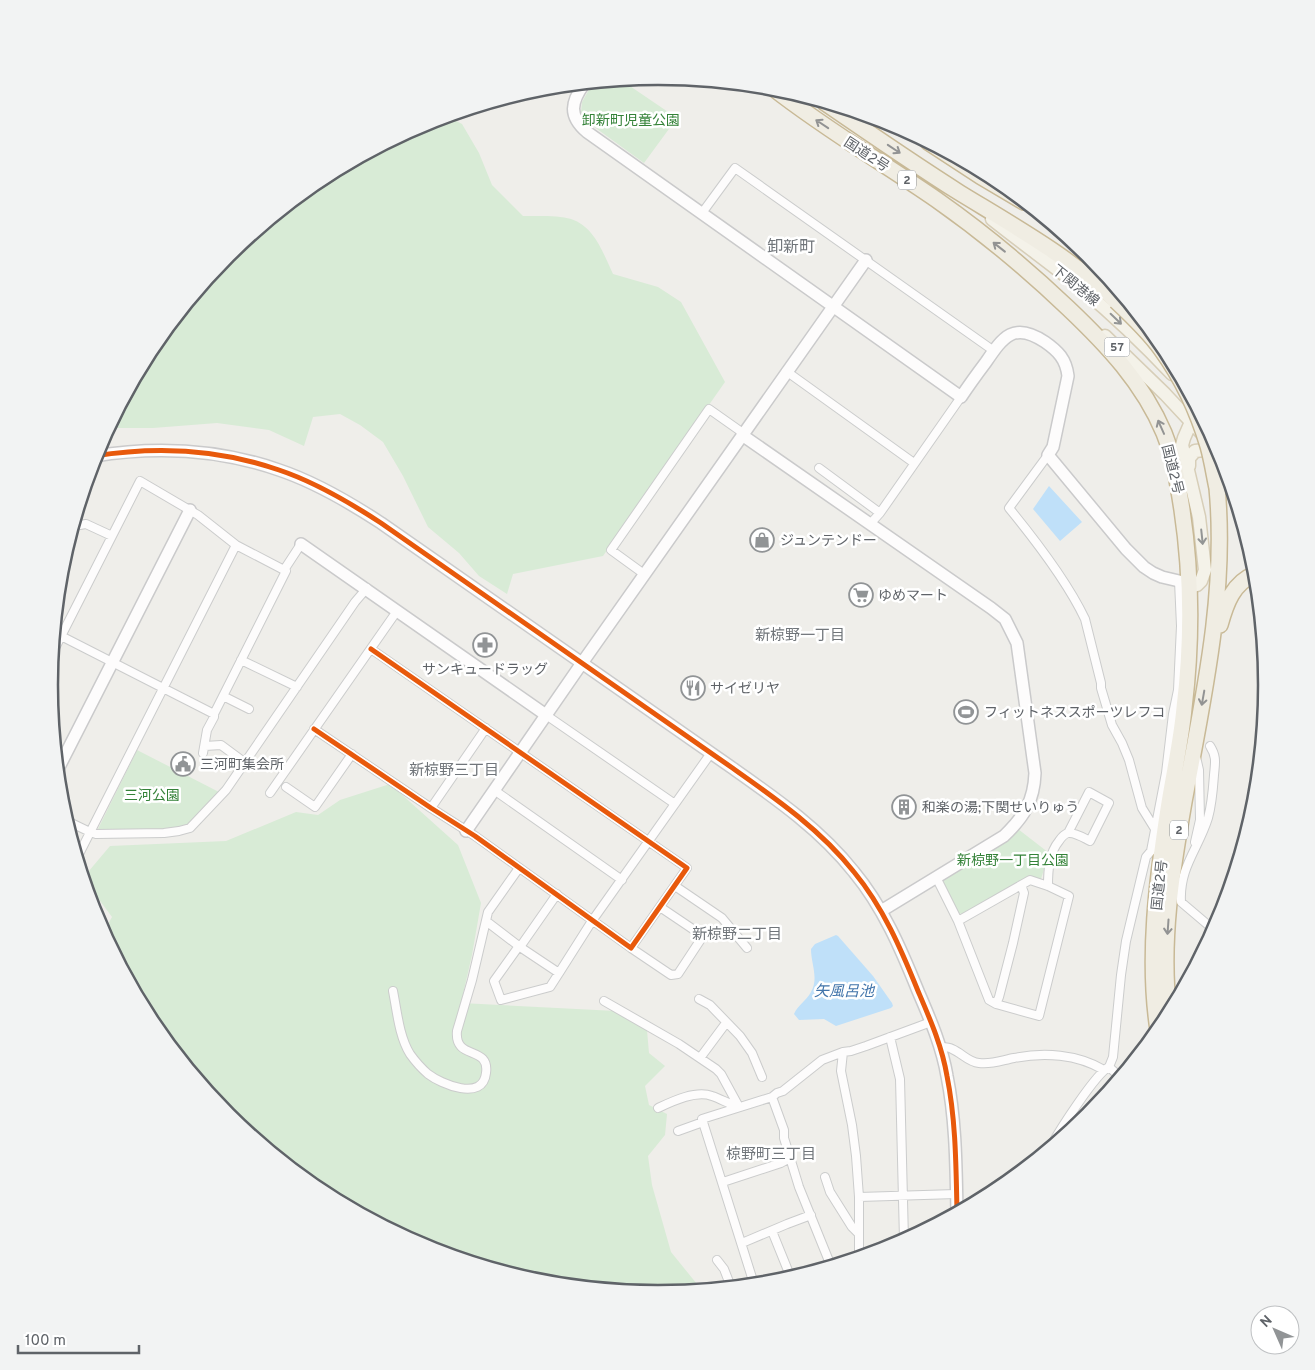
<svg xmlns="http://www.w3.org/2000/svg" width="1315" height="1370" viewBox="0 0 1315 1370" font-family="Overpass,'Noto Sans JP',sans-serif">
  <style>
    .green { fill: #d8ebd6 }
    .water { fill: #bfe0f9 }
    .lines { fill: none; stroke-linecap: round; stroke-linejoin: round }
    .street-casing { stroke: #cbcccc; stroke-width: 10 }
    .secondary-casing { stroke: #cacacb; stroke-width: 14 }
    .primary-casing { stroke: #d7ceb8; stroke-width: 15 }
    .highway-casing { stroke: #c8b996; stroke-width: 18 }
    .street { stroke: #fdfcfc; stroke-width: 8 }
    .secondary { stroke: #fdfcfc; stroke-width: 11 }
    .primary { stroke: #f4f2e9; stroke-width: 12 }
    .highway { stroke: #f0ede3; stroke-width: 15 }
    .highway-bridge-casing { stroke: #c8b996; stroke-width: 18; stroke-linecap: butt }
    .highway-bridge { stroke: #f0ede3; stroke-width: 15 }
    .cycleway-casing { stroke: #fff; stroke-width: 8 }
    .cycleway { stroke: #e8590c; stroke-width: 5 }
    .oneway { stroke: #929393 }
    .oneway2 { stroke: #939595 }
    .labels { text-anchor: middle; stroke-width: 5; stroke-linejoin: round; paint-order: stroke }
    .shield { fill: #fff; stroke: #8f9295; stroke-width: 1 }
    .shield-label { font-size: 12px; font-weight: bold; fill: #5f6368 }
    .park-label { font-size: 14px; fill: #348238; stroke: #fff }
    .street-label { font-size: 14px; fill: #5f6368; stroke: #fff }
    .poi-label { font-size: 14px; fill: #5f6368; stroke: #fff; text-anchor: start }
    .neighbourhood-label { font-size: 15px; fill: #70757a; stroke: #fff }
    .water-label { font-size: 15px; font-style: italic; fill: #4174aa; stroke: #fff }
    .quarter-label { font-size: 16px; fill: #70757a; stroke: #fff }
    .rim { fill: none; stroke: #5f6368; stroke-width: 2.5 }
  </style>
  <rect width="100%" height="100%" fill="#efeeea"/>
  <!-- green -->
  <path class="green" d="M 621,80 L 677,118 L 644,163 L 586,121 L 581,112 L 582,102 L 591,86 L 595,82 Z
    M 447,116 L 462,124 L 479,153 L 492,185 L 523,216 C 536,216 559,215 571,219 C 595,227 603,253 613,274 L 658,287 L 681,302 L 725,382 L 603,556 L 513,574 L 507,594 L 479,576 L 459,553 L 428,527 L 403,476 L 383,442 L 360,425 L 340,414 L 313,417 L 304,446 L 269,430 L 217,423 L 153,428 L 108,428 L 152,347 L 227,254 L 320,179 L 425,122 Z
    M 137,750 L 219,792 L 189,823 L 178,829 L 98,829 Z
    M 390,784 L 458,845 L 481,903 L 472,955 L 461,1003 L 616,1011 L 647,1030 L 649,1053 L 665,1066 L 645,1086 L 649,1105 L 667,1114 L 665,1135 L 648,1156 L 652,1185 L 671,1252 L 701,1289 L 657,1294 L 538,1282 L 424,1247 L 319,1191 L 290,1167 L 255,1135 L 249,1133 L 227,1115 L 151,1023 L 103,933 L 112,917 L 83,878 L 110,846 L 226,841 L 296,812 L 318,815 L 340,800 Z
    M 1018,829 L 1049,853 L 1041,879 L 1028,877 L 963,914 L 957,913 L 942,884 L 946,876 Z"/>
  <!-- water -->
  <path class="water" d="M 1049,486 L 1082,522 L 1060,541 L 1033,509 Z
    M 836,935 L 838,936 L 873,976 L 892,1003 L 893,1006 L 891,1008 L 836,1026 L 824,1019 L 799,1020 L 794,1014 C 798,1005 806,1001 811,992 C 819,978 811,964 811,949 L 815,944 Z"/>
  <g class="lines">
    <!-- street casing -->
    <g class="street-casing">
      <path id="street" d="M 702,213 L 735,168 L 994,351
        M 786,371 L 914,463
        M 1048,455 L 1009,508 C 1036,541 1067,581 1085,619 L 1101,683 L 1101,688 L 1112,725 L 1122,743 L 1129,760 L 1142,808 L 1155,829
        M 819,468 L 880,513
        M 870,524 L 880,513 L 961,397
        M 73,526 L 86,524 L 112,536
        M 284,570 L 301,544
        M 644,574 L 611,550 L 709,409 L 743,433
        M 52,654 C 81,596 111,539 140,481 L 198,515 L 236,545 L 286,571 L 214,714 L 61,636
        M 241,660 L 297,687
        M 223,696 L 249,709
        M 546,715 L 675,804
        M 314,729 L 431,808 L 475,836 L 631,948 L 687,868 L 371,649
        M 205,746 L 221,745 L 244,762
        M 1210,746 C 1217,757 1215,763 1214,775 C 1213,789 1212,804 1208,818 C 1199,848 1179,867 1181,902 L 1214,930
        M 203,753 L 207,730 L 214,717 L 214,714
        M 286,787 L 315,807 L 352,754
        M 494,790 L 622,880
        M 270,793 L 397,611
        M 431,808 L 486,728
        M 65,820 L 90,832 L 96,834 L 164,833 L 179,831 L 190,828 L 226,790 L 355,602 L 367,588
        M 1195,842 L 1200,820 L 1199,770 L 1196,757
        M 77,858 L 236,545
        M 936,877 L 958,921 L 989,1000 L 996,1004 L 1039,1016 L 1069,896 L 1048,886 L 1030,880 L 958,921
        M 675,886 L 722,918 L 747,948
        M 1048,886 C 1048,870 1049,853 1059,841 C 1061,838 1064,834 1068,833 C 1075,832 1084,838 1090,841 L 1109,803 L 1089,792 L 1068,833
        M 486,921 L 520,947 L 559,973 L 592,921 L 711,753
        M 100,926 L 101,924
        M 519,946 L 494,981 L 501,1000 L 550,987 L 559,973
        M 520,947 L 557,894
        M 631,948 L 671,975 L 678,974 L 703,936 L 660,907
        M 393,991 C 397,1011 399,1036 410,1054 C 415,1061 421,1068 428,1074 C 441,1084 483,1102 486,1073 C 490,1045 454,1061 457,1031 L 472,980 L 488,912 L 519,868
        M 699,999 L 710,1005 L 740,1036 L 752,1053 L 762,1077
        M 604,1001 L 679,1044 L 716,1069 L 721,1074 L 739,1107
        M 996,1004 L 999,997 L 1013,943 L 1024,893 L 1021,885
        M 890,1037 L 900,1079 L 904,1240
        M 941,1047 C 944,1047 949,1047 952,1049 C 962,1053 968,1062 979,1063 C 991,1065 1003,1060 1014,1058 C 1044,1052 1077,1054 1104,1070
        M 843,1052 L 841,1071 L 852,1125 L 856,1156 L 859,1197 L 859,1257
        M 700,1058 L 726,1023
        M 1109,1067 L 1120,1077
        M 772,1097 L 784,1130 L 784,1138 L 799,1187 L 831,1266
        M 658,1108 C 673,1101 696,1090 712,1096 C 721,1099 729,1104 739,1107
        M 678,1131 L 703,1122
        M 1051,1146 C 1059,1131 1096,1073 1109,1067 L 1113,1057 L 1121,975 L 1126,941 L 1146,857 L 1151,851 L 1166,773 L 1173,714 L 1178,690 L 1181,626 L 1179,581
        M 825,1177 L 830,1192 L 852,1227 L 858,1233
        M 723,1182 L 781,1163 L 790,1158
        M 859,1197 L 956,1194
        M 772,1231 L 791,1278
        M 742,1243 L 787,1224 L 811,1215
        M 717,1260 L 724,1269 L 731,1287
        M 754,1284 L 702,1119 L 772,1097 L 777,1093 L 783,1091 L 822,1060 L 843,1052 L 851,1051 L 866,1046 L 931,1022"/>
    </g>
    <!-- secondary casing -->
    <g class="secondary-casing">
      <path id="secondary" d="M 584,84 C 571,102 568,116 587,132 L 961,397 C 969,385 977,374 986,362 C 1003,337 1014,321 1045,342 C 1058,351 1066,359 1068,376 L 1053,447 L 1048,455 L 1126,549 L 1144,567 L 1153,573 L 1162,577 L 1179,581 L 1189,587
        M 742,435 L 991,608 L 1005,619 L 1017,643 L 1035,773 C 1034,801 1024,817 1004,836 L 881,911
        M 94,456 C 156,446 219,449 279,470 C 315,482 349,502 381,523 L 731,767 C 775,798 820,829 854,872 C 883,907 901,949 918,991 C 930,1019 942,1046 947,1076 C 956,1121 956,1167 957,1212
        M 301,544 L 546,715
        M 57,771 L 190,510
        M 466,831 L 582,663 L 866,260"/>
    </g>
    <!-- primary casing -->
    <g class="primary-casing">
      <path id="primary" d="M 992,219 C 1021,242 1051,264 1080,287 C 1112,314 1143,343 1172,374
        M 1105,336 L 1165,394 L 1221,454
        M 1189,466 L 1189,458 L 1195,451 L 1205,450 L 1216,453
        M 1189,587 L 1197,585 L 1201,581 L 1205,570 L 1199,517 L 1182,445 L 1184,438 L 1191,422"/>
    </g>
    <!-- highway casing -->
    <g class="highway-casing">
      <path id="highway" d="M 773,88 C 825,129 882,162 937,200 C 984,233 1027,269 1068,308 C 1107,345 1143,383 1164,433 C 1174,458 1178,484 1182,510 C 1192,577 1192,642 1184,708 C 1181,742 1173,776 1168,809 C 1157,880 1147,958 1158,1030
        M 824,102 C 869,133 914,164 960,193 C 1014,226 1070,257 1116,301
        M 928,142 L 980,176 L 1024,202
        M 1220,625 C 1226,603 1233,583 1255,574
        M 1169,1013 C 1160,943 1172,871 1184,802 C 1203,699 1227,593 1217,488"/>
    </g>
    <!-- street -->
    <use href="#street" class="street"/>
    <!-- secondary -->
    <use href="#secondary" class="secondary"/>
    <!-- primary -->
    <use href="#primary" class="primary"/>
    <!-- highway -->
    <use href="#highway" class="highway"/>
    <!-- highway-bridge casing -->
    <g class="highway-bridge-casing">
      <path id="highway-bridge" d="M 1116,301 C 1132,316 1148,331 1161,349 C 1182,378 1198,412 1208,446 C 1212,460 1214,474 1217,488"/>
    </g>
    <!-- highway-bridge -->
    <use href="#highway-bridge" class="highway-bridge"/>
    <!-- cycleway casing -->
    <g class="cycleway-casing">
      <path id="cycleway" d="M 94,456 C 156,446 219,449 279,470 C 315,482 349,502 381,523 L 731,767 C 775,798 820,829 854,872 C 883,907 901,949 918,991 C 930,1019 942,1046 947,1076 C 956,1121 956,1167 957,1212
        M 314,729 L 431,808 L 475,836 L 631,948 L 687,868 L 371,649"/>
    </g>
    <!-- cycleway -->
    <use href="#cycleway" class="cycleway"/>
  </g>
  <!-- one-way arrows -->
  <defs><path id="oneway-shaft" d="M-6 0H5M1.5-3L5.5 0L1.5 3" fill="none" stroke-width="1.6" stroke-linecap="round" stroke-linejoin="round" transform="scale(1.25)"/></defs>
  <g class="oneway">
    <use href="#oneway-shaft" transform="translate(822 124) rotate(-146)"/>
    <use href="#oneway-shaft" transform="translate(894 149) rotate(34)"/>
    <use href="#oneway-shaft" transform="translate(999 247) rotate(-142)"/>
    <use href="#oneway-shaft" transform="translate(1161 427) rotate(-114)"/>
    <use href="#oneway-shaft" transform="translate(1203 698) rotate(100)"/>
    <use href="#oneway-shaft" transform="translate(1168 927) rotate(94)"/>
  </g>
  <g class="oneway2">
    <use href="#oneway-shaft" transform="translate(1116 319) rotate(44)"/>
    <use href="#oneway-shaft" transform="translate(1202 537) rotate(84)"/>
  </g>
  <!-- icons -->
  <defs>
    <g id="shop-ring" transform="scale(1.25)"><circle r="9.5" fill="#fff" stroke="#919496" stroke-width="1.5"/><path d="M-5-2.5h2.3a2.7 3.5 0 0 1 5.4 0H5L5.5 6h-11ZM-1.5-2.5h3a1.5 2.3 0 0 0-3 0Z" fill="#919496"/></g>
    <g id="supermarket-ring" transform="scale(1.25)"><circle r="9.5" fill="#fff" stroke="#919496" stroke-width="1.5"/><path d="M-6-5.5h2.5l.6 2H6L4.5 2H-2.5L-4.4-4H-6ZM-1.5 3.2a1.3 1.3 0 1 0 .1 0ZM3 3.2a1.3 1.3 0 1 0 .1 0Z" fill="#919496"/></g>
    <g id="pharmacy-ring" transform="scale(1.25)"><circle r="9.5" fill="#fff" stroke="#919496" stroke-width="1.5"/><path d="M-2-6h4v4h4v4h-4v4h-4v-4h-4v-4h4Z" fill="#919496"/></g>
    <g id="restaurant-ring" transform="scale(1.25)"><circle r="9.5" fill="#fff" stroke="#919496" stroke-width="1.5"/><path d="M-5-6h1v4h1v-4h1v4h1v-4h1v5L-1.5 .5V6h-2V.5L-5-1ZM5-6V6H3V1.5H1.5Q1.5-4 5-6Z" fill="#919496"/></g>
    <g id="stadium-ring" transform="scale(1.25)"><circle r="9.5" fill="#fff" stroke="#919496" stroke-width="1.5"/><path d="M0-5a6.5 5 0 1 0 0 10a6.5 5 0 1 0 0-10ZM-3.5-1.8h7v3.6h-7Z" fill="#919496"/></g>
    <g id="civic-ring" transform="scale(1.25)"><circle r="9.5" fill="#fff" stroke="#919496" stroke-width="1.5"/><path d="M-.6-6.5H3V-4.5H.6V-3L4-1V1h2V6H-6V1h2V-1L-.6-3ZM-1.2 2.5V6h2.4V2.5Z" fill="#919496"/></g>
    <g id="building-ring" transform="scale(1.25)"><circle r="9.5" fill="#fff" stroke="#919496" stroke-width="1.5"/><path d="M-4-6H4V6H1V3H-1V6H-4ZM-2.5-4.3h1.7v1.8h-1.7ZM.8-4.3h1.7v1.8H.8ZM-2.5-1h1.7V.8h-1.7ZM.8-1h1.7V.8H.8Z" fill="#919496"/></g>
  </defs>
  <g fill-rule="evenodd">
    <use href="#shop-ring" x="762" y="540"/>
    <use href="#supermarket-ring" x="861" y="595"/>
    <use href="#pharmacy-ring" x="485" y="645"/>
    <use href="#restaurant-ring" x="693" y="688"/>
    <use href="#stadium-ring" x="966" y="712"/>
    <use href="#civic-ring" x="183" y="764"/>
    <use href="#building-ring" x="904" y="807"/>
  </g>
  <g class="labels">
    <!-- shield labels -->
    <g class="shield">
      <rect x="898" y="170.5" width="18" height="19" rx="4"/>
      <rect x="1104.5" y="337.5" width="25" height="19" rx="4"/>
      <rect x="1170" y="820.5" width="18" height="19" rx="4"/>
    </g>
    <g class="shield-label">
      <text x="907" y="184">2</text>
      <text x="1117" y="351">57</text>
      <text x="1179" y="834">2</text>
    </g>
    <!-- park labels -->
    <g class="park-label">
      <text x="631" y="125">卸新町児童公園</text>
      <text x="152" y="800">三河公園</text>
      <text x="1013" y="865">新椋野一丁目公園</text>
    </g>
    <!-- street labels -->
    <g class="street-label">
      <text transform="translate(867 154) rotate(33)" y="5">国道2号</text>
      <text transform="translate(1076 285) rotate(39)" y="5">下関港線</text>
      <text transform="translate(1173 469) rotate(76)" y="5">国道2号</text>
      <text transform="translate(1159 885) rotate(-84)" y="5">国道2号</text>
    </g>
    <!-- poi labels -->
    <g class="poi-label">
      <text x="780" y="545">ジュンテンドー</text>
      <text x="878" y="600">ゆめマート</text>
      <text x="485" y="674" text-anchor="middle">サンキュードラッグ</text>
      <text x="710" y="693">サイゼリヤ</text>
      <text x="984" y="717">フィットネススポーツレフコ</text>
      <text x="200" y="769">三河町集会所</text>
      <text x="922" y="812">和楽の湯;下関せいりゅう</text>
    </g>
    <!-- neighbourhood labels -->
    <g class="neighbourhood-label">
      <text x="800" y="640">新椋野一丁目</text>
      <text x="454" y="775">新椋野三丁目</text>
      <text x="737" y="939">新椋野二丁目</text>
      <text x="771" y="1159">椋野町三丁目</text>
    </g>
    <!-- water labels -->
    <g class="water-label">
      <text x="844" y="996">矢風呂池</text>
    </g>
    <!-- quarter labels -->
    <g class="quarter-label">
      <text x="791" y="252">卸新町</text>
    </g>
  </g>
  <!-- crop -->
  <path d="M0 0H1315V1370H0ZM58 685a600 600 0 1 1 1200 0a600 600 0 1 1-1200 0Z" fill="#f2f3f3" fill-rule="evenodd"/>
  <path class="rim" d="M58 685a600 600 0 1 1 1200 0a600 600 0 1 1-1200 0Z"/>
  <!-- north arrow -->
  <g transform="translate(1275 1330) rotate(315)"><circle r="24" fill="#ffffff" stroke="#bfc1c3"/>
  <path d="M0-4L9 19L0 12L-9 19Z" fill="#919496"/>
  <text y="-8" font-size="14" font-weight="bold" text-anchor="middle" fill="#5f6368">N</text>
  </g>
  <!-- scale -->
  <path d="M18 1345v8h121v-8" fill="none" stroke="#5f6368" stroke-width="2.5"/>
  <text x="25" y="1345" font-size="15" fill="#5f6368" stroke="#ffffff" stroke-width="4" paint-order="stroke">100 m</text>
</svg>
